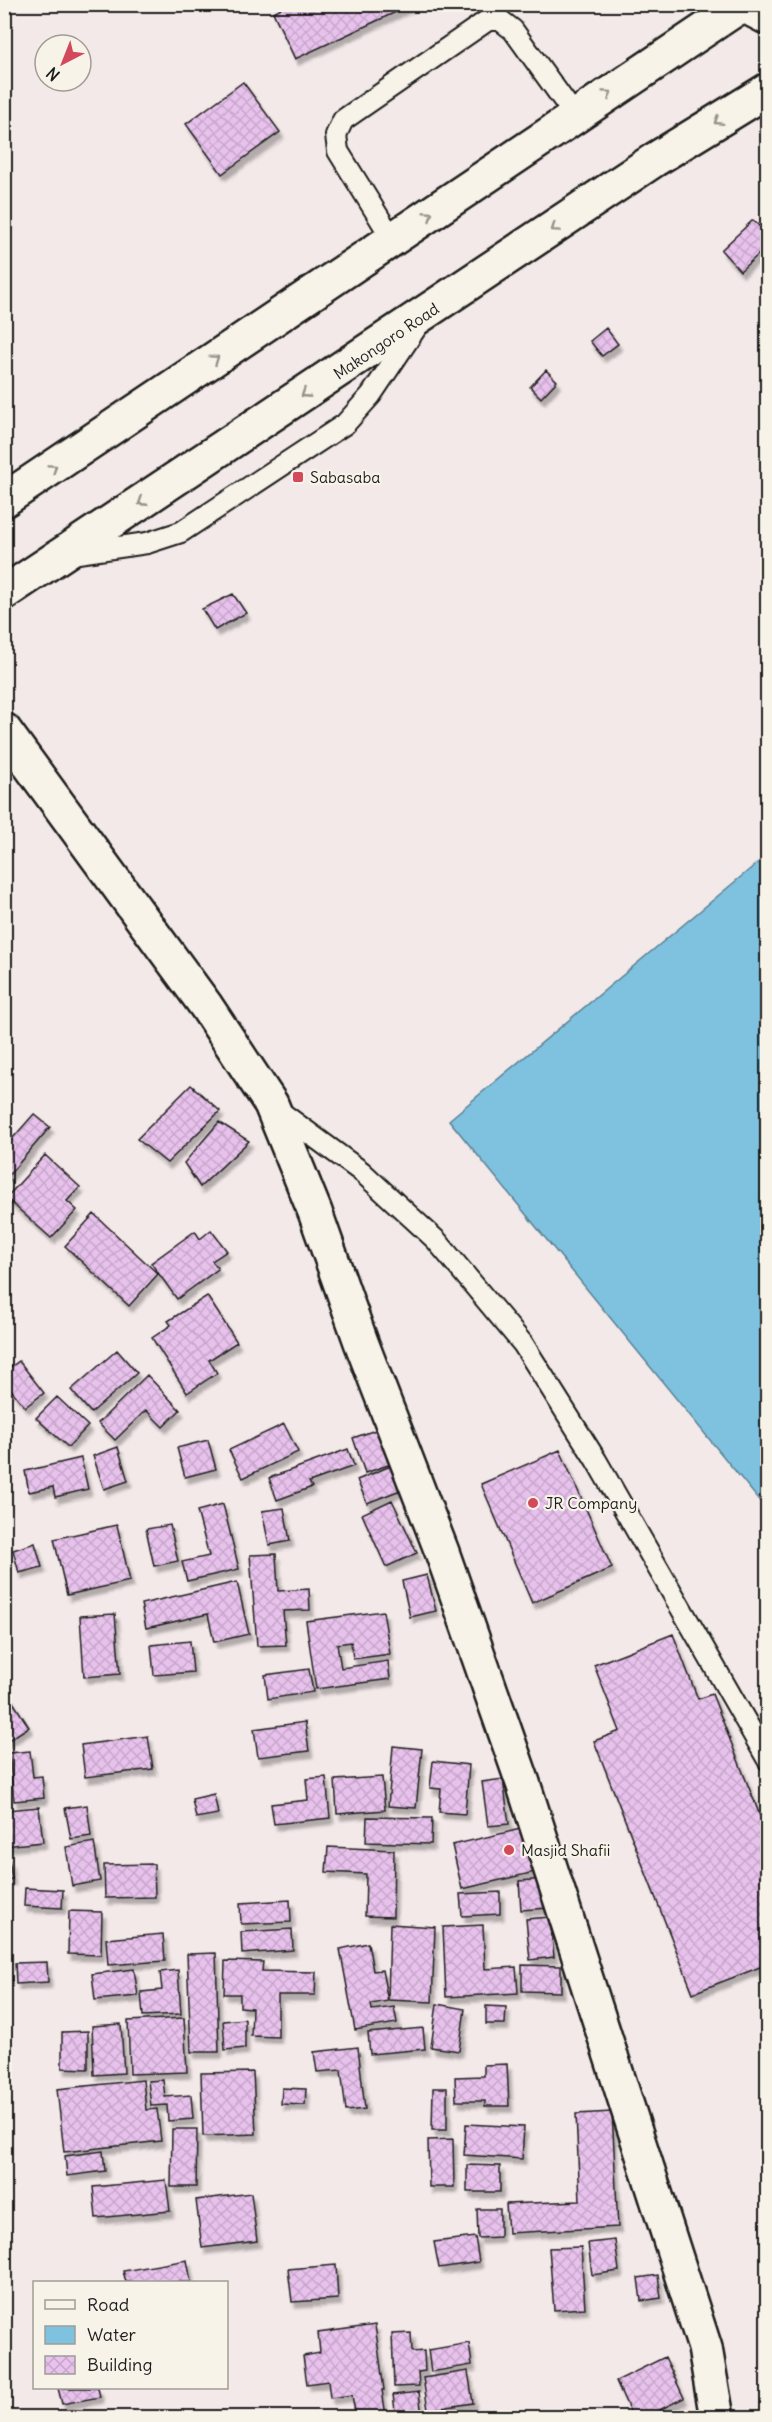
<svg xmlns="http://www.w3.org/2000/svg" width="772" height="2422" viewBox="0 0 772 2422" font-family="Delius,sans-serif">
  <style>
    .water { fill: #7fc2e0; stroke: #578092; stroke-width: 1.5 }
    .building { fill: url(#building-cross-hatch); stroke: #1c1c1c; stroke-width: 1.5; filter: url(#shadow) }
    .lines { fill: none; stroke-linecap: round; stroke-linejoin: round }
    .lane-casing { stroke: #1c1c1c; stroke-width: 24 }
    .street-casing { stroke: #1c1c1c; stroke-width: 38 }
    .secondary-casing { stroke: #1c1c1c; stroke-width: 38 }
    .primary-casing { stroke: #1c1c1c; stroke-width: 38 }
    .lane { stroke: #f7f3e8; stroke-width: 20 }
    .street { stroke: #f7f3e8; stroke-width: 33 }
    .secondary { stroke: #f7f3e8; stroke-width: 33 }
    .primary { stroke: #f7f3e8; stroke-width: 33 }
    .oneway { stroke: #94928c }
    .poi-dot { fill: #d1495b; stroke: #f7f3e8; stroke-width: 2 }
    .labels { text-anchor: middle; stroke-width: 4.5; stroke-linejoin: round; paint-order: stroke }
    .street-label { font-size: 16px; fill: #1c1c1c; stroke: #f7f3e8 }
    .poi-label { font-size: 16px; fill: #1c1c1c; stroke: #f7f3e8; text-anchor: start }
  </style>
  <defs>
    <pattern id="building-cross-hatch" width="8" height="8" patternUnits="userSpaceOnUse" patternTransform="scale(1.5)"><rect width="8" height="8" fill="#e8c2ec"/><path d="M0 0l8 8M0 8l8-8" fill="none" stroke="#c6a6ca"/></pattern>
    <filter id="shadow"><feDropShadow dx="3.5" dy="6" stdDeviation="1.5" flood-color="#0004"/></filter>
  </defs>
  <rect width="100%" height="100%" fill="#f4e9e9"/>
  <filter id="ink" filterUnits="userSpaceOnUse"><feTurbulence type="fractalNoise" baseFrequency=".0167" numOctaves="2"/><feDisplacementMap in="SourceGraphic" scale="12" xChannelSelector="R" yChannelSelector="G"/><feConvolveMatrix kernelMatrix="1 2 1 2 8 2 1 2 1" color-interpolation-filters="sRGB"/></filter>
  <g filter="url(#ink)">
    <!-- water -->
    <path class="water" d="M 767,855 L 767,1510 L 449,1120 Z"/>
    <!-- building -->
    <path class="building" d="M 290,4 L 413,4 L 295,59 L 273,12 Z
      M 243,82 L 280,132 L 222,174 L 186,124 Z
      M 753,220 L 768,235 L 768,246 L 740,271 L 721,250 Z
      M 606,328 L 618,344 L 602,356 L 590,341 Z
      M 546,370 L 557,381 L 541,398 L 530,387 Z
      M 233,594 L 246,613 L 215,630 L 202,609 Z
      M 191,1085 L 220,1111 L 167,1163 L 137,1139 Z
      M 34,1114 L 50,1127 L 8,1176 L 4,1174 L 4,1148 Z
      M 219,1122 L 249,1141 L 200,1187 L 184,1163 Z
      M 45,1155 L 80,1187 L 67,1201 L 77,1210 L 51,1238 L 6,1198 Z
      M 94,1214 L 158,1274 L 129,1306 L 65,1246 Z
      M 211,1230 L 227,1251 L 212,1261 L 218,1269 L 177,1299 L 151,1263 L 195,1231 L 200,1239 Z
      M 207,1296 L 237,1342 L 209,1360 L 217,1373 L 187,1393 L 152,1338 L 171,1325 L 168,1321 Z
      M 117,1350 L 137,1373 L 91,1413 L 71,1390 Z
      M 19,1361 L 44,1393 L 25,1407 L 4,1381 L 4,1372 Z
      M 147,1375 L 180,1410 L 163,1427 L 146,1410 L 115,1440 L 98,1423 Z
      M 57,1397 L 88,1426 L 68,1447 L 36,1418 Z
      M 284,1424 L 298,1452 L 243,1478 L 229,1450 Z
      M 381,1428 L 394,1463 L 365,1473 L 353,1438 Z
      M 208,1440 L 216,1469 L 185,1477 L 177,1448 Z
      M 118,1447 L 128,1481 L 104,1489 L 93,1456 Z
      M 348,1449 L 354,1466 L 309,1482 L 312,1487 L 277,1500 L 269,1478 Z
      M 560,1450 L 612,1568 L 532,1603 L 481,1484 Z
      M 81,1458 L 88,1489 L 55,1497 L 53,1487 L 29,1492 L 25,1471 Z
      M 393,1465 L 403,1489 L 367,1503 L 357,1480 Z
      M 392,1500 L 417,1553 L 386,1567 L 362,1514 Z
      M 223,1504 L 239,1569 L 187,1581 L 182,1562 L 209,1556 L 197,1511 Z
      M 284,1508 L 290,1541 L 269,1545 L 262,1511 Z
      M 117,1525 L 130,1581 L 67,1595 L 54,1539 Z
      M 170,1525 L 178,1561 L 154,1566 L 146,1529 Z
      M 35,1543 L 42,1567 L 19,1573 L 13,1550 Z
      M 276,1554 L 278,1591 L 309,1589 L 310,1610 L 283,1611 L 286,1645 L 257,1646 L 250,1555 Z
      M 427,1575 L 436,1611 L 410,1617 L 402,1581 Z
      M 237,1582 L 249,1634 L 214,1642 L 208,1614 L 146,1628 L 141,1604 Z
      M 383,1611 L 390,1654 L 353,1659 L 351,1642 L 337,1644 L 341,1668 L 388,1661 L 390,1679 L 316,1689 L 306,1621 Z
      M 115,1614 L 120,1674 L 84,1677 L 80,1616 Z
      M 673,1634 L 698,1699 L 712,1694 L 768,1836 L 768,1964 L 693,1993 L 594,1741 L 620,1731 L 594,1665 Z
      M 190,1641 L 193,1672 L 154,1675 L 151,1645 Z
      M 309,1669 L 313,1692 L 268,1699 L 265,1675 Z
      M 4,1688 L 29,1727 L 4,1743 Z
      M 305,1722 L 309,1751 L 258,1757 L 254,1729 Z
      M 148,1736 L 153,1769 L 85,1777 L 81,1745 Z
      M 393,1746 L 422,1749 L 416,1808 L 388,1806 Z
      M 30,1751 L 33,1777 L 42,1776 L 44,1798 L 14,1801 L 9,1753 Z
      M 433,1761 L 469,1765 L 465,1814 L 439,1812 L 441,1789 L 430,1788 Z
      M 326,1777 L 330,1818 L 274,1824 L 271,1804 L 308,1800 L 306,1779 Z
      M 382,1777 L 385,1810 L 337,1814 L 335,1780 Z
      M 503,1779 L 509,1824 L 488,1826 L 482,1782 Z
      M 214,1794 L 218,1814 L 196,1818 L 192,1799 Z
      M 4,1800 L 6,1810 L 39,1807 L 43,1842 L 4,1846 Z
      M 87,1805 L 91,1836 L 71,1839 L 65,1808 Z
      M 367,1817 L 432,1818 L 431,1844 L 366,1842 Z
      M 525,1828 L 535,1872 L 462,1889 L 452,1845 Z
      M 94,1842 L 100,1881 L 72,1886 L 66,1847 Z
      M 328,1847 L 394,1850 L 393,1917 L 365,1916 L 366,1874 L 326,1872 Z
      M 4,1860 L 9,1860 L 12,1879 L 4,1880 Z
      M 154,1864 L 155,1897 L 105,1898 L 104,1865 Z
      M 546,1879 L 549,1908 L 521,1910 L 519,1881 Z
      M 25,1888 L 63,1890 L 62,1908 L 24,1906 Z
      M 500,1892 L 500,1914 L 462,1916 L 460,1894 Z
      M 290,1900 L 291,1922 L 241,1924 L 240,1903 Z
      M 69,1911 L 102,1912 L 101,1955 L 68,1954 Z
      M 550,1917 L 554,1957 L 530,1960 L 526,1919 Z
      M 390,1924 L 435,1927 L 432,2002 L 388,2000 Z
      M 483,1925 L 485,1969 L 516,1967 L 518,1993 L 446,1997 L 443,1927 Z
      M 292,1929 L 293,1950 L 242,1954 L 241,1932 Z
      M 163,1934 L 165,1961 L 108,1965 L 106,1939 Z
      M 368,1943 L 373,1971 L 382,1970 L 388,2001 L 371,2004 L 372,2010 L 394,2007 L 397,2023 L 355,2030 L 340,1949 Z
      M 4,1952 L 7,1952 L 5,1978 L 4,1978 Z
      M 216,1953 L 219,2052 L 191,2052 L 187,1954 Z
      M 225,1961 L 263,1962 L 262,1971 L 316,1972 L 315,1995 L 278,1995 L 278,2037 L 251,2036 L 252,2008 L 240,2007 L 240,1994 L 224,1994 Z
      M 47,1962 L 48,1982 L 16,1984 L 15,1963 Z
      M 522,1965 L 561,1966 L 561,1992 L 522,1991 Z
      M 134,1969 L 138,1996 L 95,2000 L 92,1974 Z
      M 178,1970 L 181,2014 L 143,2016 L 141,1992 L 162,1990 L 160,1972 Z
      M 437,2004 L 465,2009 L 459,2051 L 431,2047 Z
      M 486,2006 L 506,2007 L 505,2024 L 486,2024 Z
      M 184,2018 L 187,2072 L 130,2074 L 128,2021 Z
      M 245,2019 L 245,2048 L 225,2050 L 223,2021 Z
      M 121,2024 L 124,2073 L 94,2075 L 92,2026 Z
      M 423,2028 L 425,2049 L 370,2054 L 368,2033 Z
      M 88,2031 L 88,2069 L 62,2068 L 62,2032 Z
      M 358,2047 L 365,2109 L 346,2111 L 341,2070 L 317,2072 L 314,2052 Z
      M 507,2064 L 509,2106 L 485,2106 L 485,2101 L 456,2101 L 455,2077 L 484,2076 L 484,2065 Z
      M 253,2072 L 256,2134 L 203,2136 L 201,2073 Z
      M 143,2080 L 146,2110 L 157,2109 L 161,2141 L 64,2152 L 57,2089 Z
      M 163,2080 L 165,2097 L 191,2095 L 193,2119 L 168,2121 L 167,2105 L 151,2106 L 148,2081 Z
      M 282,2088 L 306,2089 L 305,2105 L 281,2104 Z
      M 433,2088 L 447,2088 L 447,2130 L 432,2130 Z
      M 612,2112 L 618,2227 L 508,2233 L 506,2204 L 580,2201 L 576,2114 Z
      M 466,2124 L 524,2127 L 522,2159 L 464,2155 Z
      M 172,2129 L 197,2129 L 196,2187 L 171,2187 Z
      M 453,2139 L 454,2187 L 429,2187 L 428,2140 Z
      M 103,2151 L 105,2171 L 67,2176 L 65,2156 Z
      M 467,2165 L 500,2166 L 500,2192 L 467,2192 Z
      M 166,2180 L 170,2211 L 96,2218 L 93,2187 Z
      M 251,2193 L 257,2241 L 202,2248 L 196,2200 Z
      M 477,2209 L 500,2209 L 500,2237 L 478,2238 Z
      M 475,2237 L 479,2262 L 439,2268 L 434,2242 Z
      M 615,2240 L 619,2271 L 592,2275 L 588,2243 Z
      M 581,2247 L 585,2308 L 554,2310 L 549,2248 Z
      M 187,2260 L 191,2282 L 126,2282 L 123,2271 Z
      M 336,2265 L 338,2299 L 292,2302 L 288,2269 Z
      M 658,2275 L 661,2298 L 641,2301 L 638,2278 Z
      M 375,2325 L 384,2390 L 382,2390 L 386,2416 L 356,2418 L 352,2395 L 330,2398 L 328,2381 L 307,2384 L 303,2356 L 320,2353 L 318,2333 Z
      M 411,2333 L 412,2352 L 424,2351 L 425,2371 L 418,2372 L 419,2386 L 394,2387 L 392,2334 Z
      M 469,2343 L 472,2365 L 431,2372 L 428,2350 Z
      M 665,2357 L 684,2398 L 643,2418 L 633,2418 L 616,2381 Z
      M 468,2371 L 473,2403 L 428,2410 L 423,2378 Z
      M 58,2388 L 98,2388 L 100,2397 L 62,2404 Z
      M 419,2392 L 422,2417 L 460,2414 L 460,2418 L 396,2418 L 393,2395 Z"/>
    <g class="lines">
      <!-- lane casing -->
      <g class="lane-casing">
        <path id="lane" d="M 393,240 L 338,151 L 336,135 L 343,120 L 488,20 L 500,20 L 513,30 L 575,116
          M 71,554 L 147,543 L 181,532 L 345,424 L 371,395 L 418,325
          M 275,1108 L 362,1172 L 436,1240 L 523,1344 L 596,1460 L 768,1760"/>
      </g>
      <!-- street casing -->
      <g class="street-casing">
        <path id="street" d="M 4,730 L 206,1006 L 271,1104 L 315,1212 L 361,1342 L 442,1552 L 523,1783 L 705,2348 L 717,2418"/>
      </g>
      <!-- secondary casing -->
      <g class="secondary-casing">
        <path id="secondary" d="M 741,4 L 768,18"/>
      </g>
      <!-- primary casing -->
      <g class="primary-casing">
        <path id="primary" d="M 4,500 L 743,4
          M 4,593 L 654,160 L 768,90"/>
      </g>
      <!-- lane -->
      <use href="#lane" class="lane"/>
      <!-- street -->
      <use href="#street" class="street"/>
      <!-- secondary -->
      <use href="#secondary" class="secondary"/>
      <!-- primary -->
      <use href="#primary" class="primary"/>
    </g>
    <!-- one-way arrows -->
    <defs><path id="oneway-chevron" d="M-2-3.5L2.5 0L-2 3.5" fill="none" stroke-width="1.6" stroke-linecap="round" stroke-linejoin="round" transform="scale(1.5)"/></defs>
    <g class="oneway">
      <use href="#oneway-chevron" transform="translate(608 94) rotate(-34)"/>
      <use href="#oneway-chevron" transform="translate(718 121) rotate(148)"/>
      <use href="#oneway-chevron" transform="translate(429 215) rotate(-34)"/>
      <use href="#oneway-chevron" transform="translate(555 228) rotate(146)"/>
      <use href="#oneway-chevron" transform="translate(215 359) rotate(-34)"/>
      <use href="#oneway-chevron" transform="translate(305 394) rotate(147)"/>
      <use href="#oneway-chevron" transform="translate(53 468) rotate(-34)"/>
      <use href="#oneway-chevron" transform="translate(142 502) rotate(147)"/>
    </g>
  </g>
  <!-- markers -->
  <g class="poi-dot">
    <rect x="292" y="471" width="12" height="12" rx="3"/>
    <circle cx="533" cy="1503" r="6"/>
    <circle cx="509" cy="1850" r="6"/>
  </g>
  <g class="labels">
    <!-- street labels -->
    <g class="street-label">
      <text transform="translate(386 341) rotate(-34)" y="6">Makongoro Road</text>
    </g>
    <!-- poi labels -->
    <g class="poi-label">
      <text x="310" y="483">Sabasaba</text>
      <text x="545" y="1509">JR Company</text>
      <text x="521" y="1856">Masjid Shafii</text>
    </g>
  </g>
  <!-- margin -->
  <rect width="772" height="2422" fill="none" stroke="#f7f3e8" stroke-width="24"/>
  <rect x="12" y="12" width="748" height="2398" fill="none" stroke="#1c1c1c" stroke-width="2" filter="url(#ink)"/>
  <!-- legend -->
  <rect x="33" y="2281" width="195" height="108" fill="#f7f3e8" stroke="#9f9d96" stroke-width="1.5"/>
  <rect x="45" y="2300" width="30" height="9" fill="#f7f3e8" stroke="#9f9d96" stroke-width="1.5"/>
  <text x="87" y="2311" font-size="18" fill="#1c1c1c">Road</text>
  <rect x="45" y="2326" width="30" height="18" fill="#7fc2e0" stroke="#9f9d96" stroke-width="1.5"/>
  <text x="87" y="2341" font-size="18" fill="#1c1c1c">Water</text>
  <rect x="45" y="2356" width="30" height="18" fill="url(#building-cross-hatch)" stroke="#9f9d96" stroke-width="1.5"/>
  <text x="87" y="2371" font-size="18" fill="#1c1c1c">Building</text>
  <!-- north arrow -->
  <g transform="translate(63 63) rotate(222)"><circle r="28" fill="#f7f3e8" stroke="#9f9d96" stroke-width="1.5"/>
  <path d="M0-4.5L10 22L0 15L-10 22Z" fill="#d1495b"/>
  <text y="-9" font-size="16" font-weight="bold" text-anchor="middle" fill="#1c1c1c">N</text>
  </g>
</svg>
